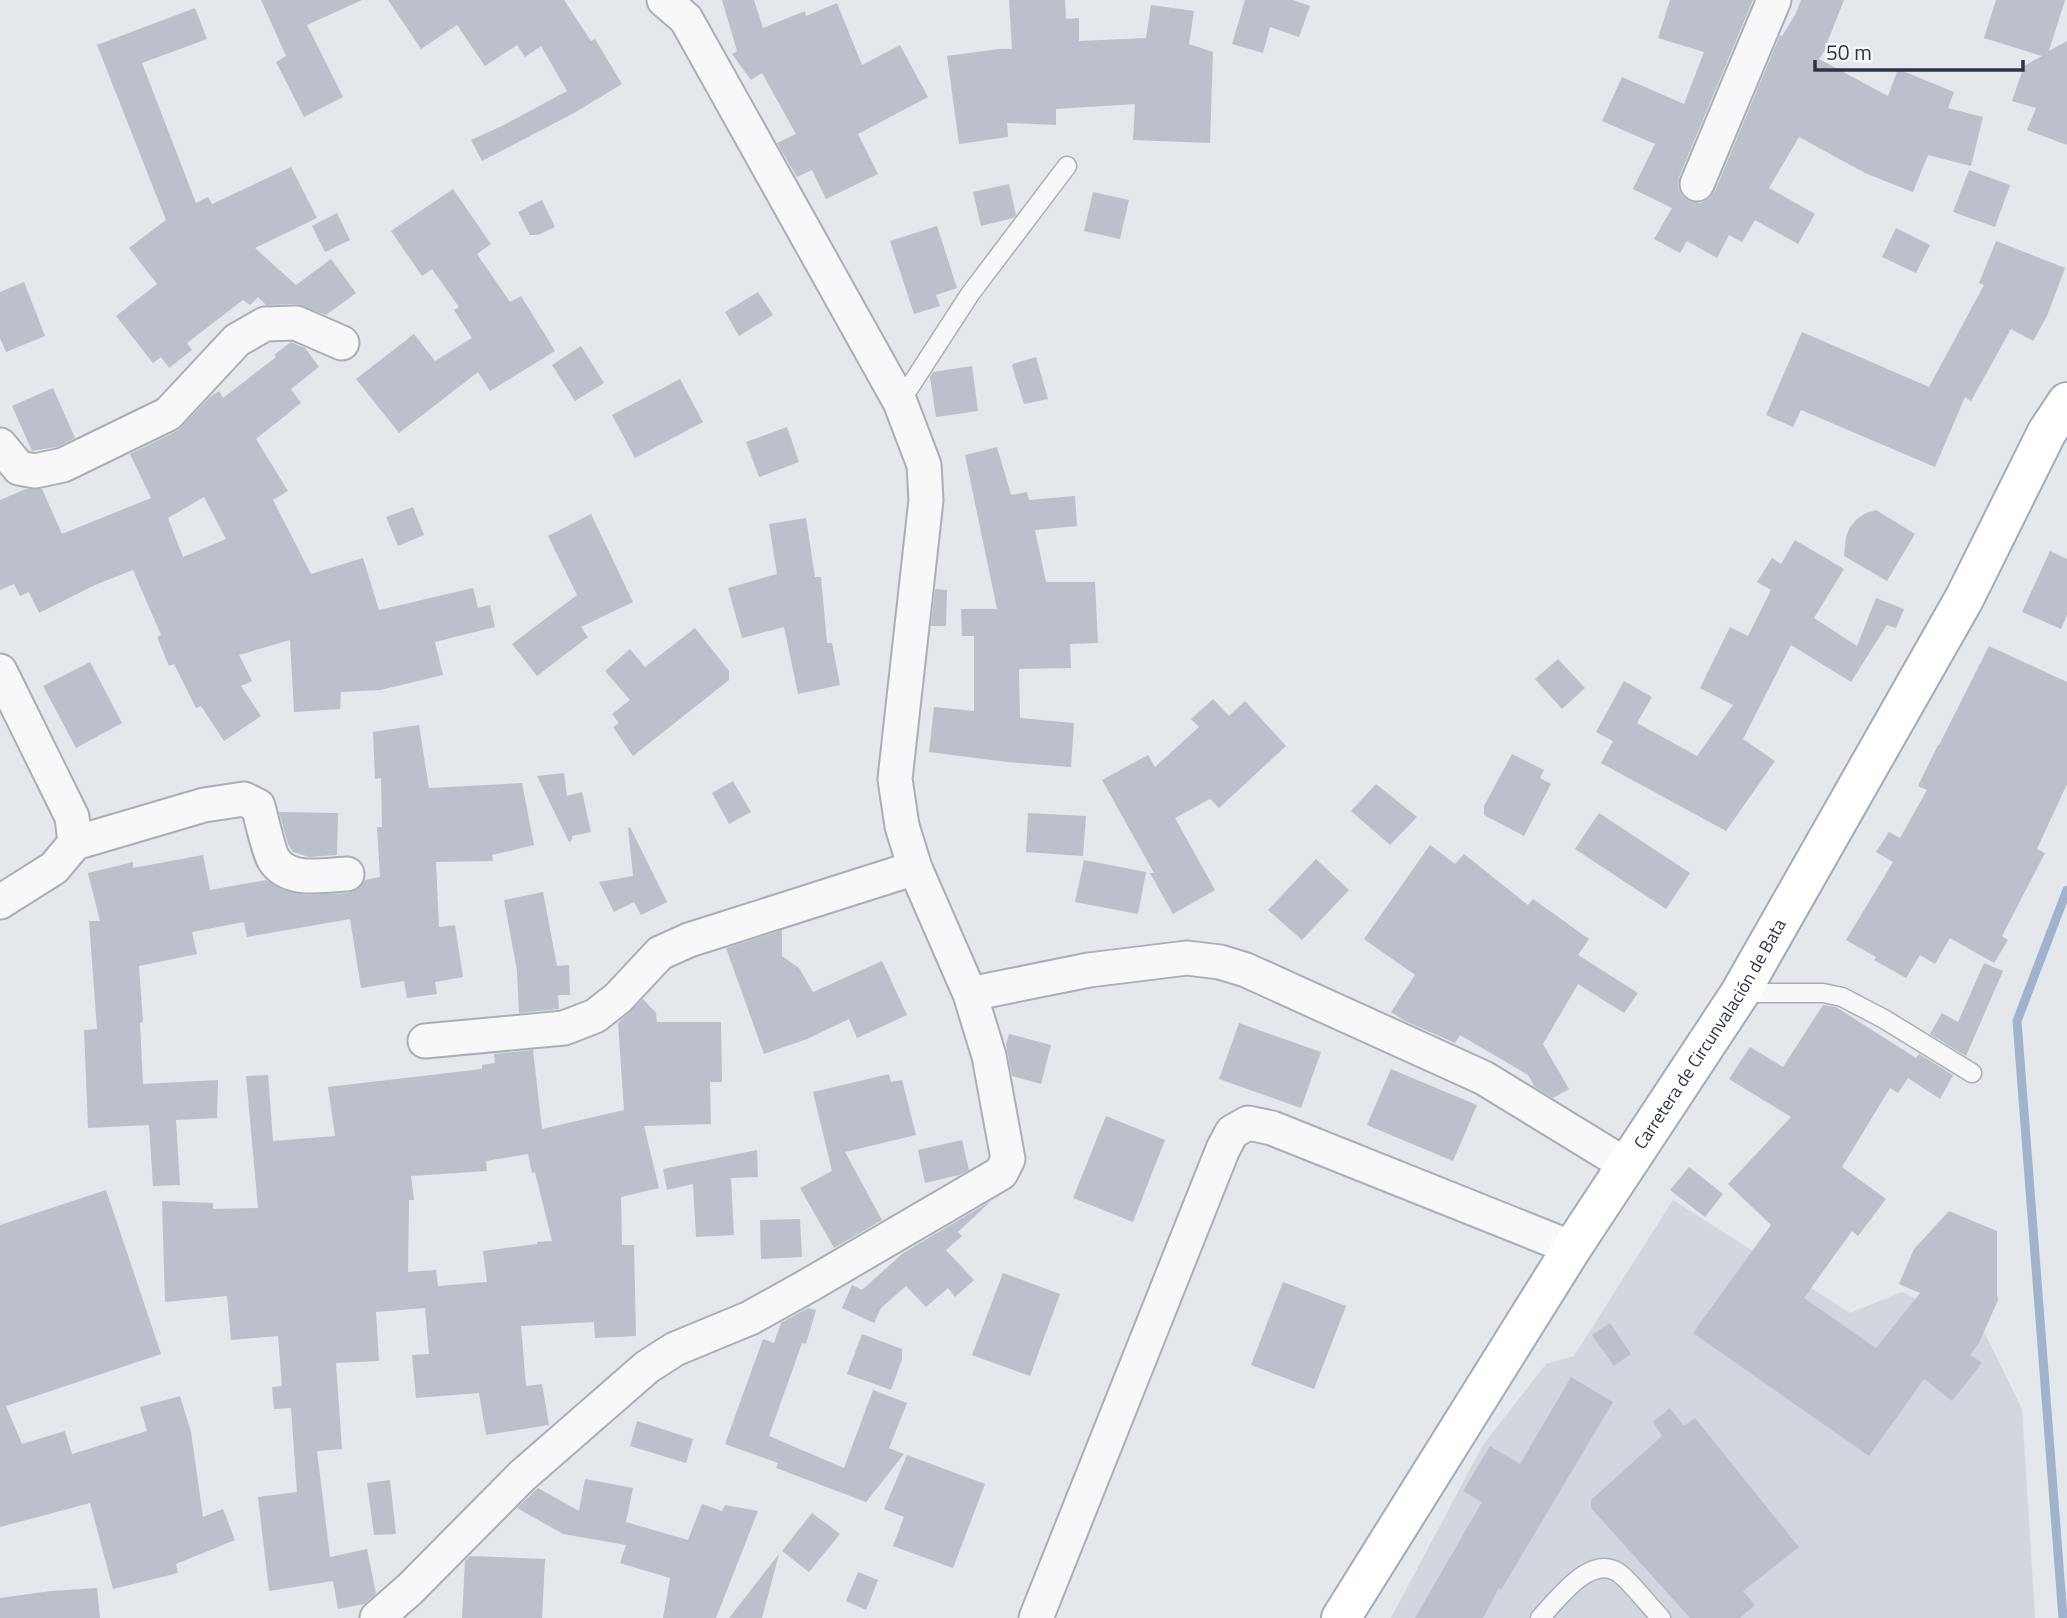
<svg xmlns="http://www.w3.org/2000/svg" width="2067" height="1618" viewBox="0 0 2067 1618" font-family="'Titillium Web',sans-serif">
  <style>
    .built { fill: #d2d6de }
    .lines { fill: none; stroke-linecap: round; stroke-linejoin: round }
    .stream { stroke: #9fb4cc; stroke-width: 9 }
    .building { fill: #bbc0ca; fill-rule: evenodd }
    .lane-casing { stroke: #a9aeb7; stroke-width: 21 }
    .street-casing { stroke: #a9aeb7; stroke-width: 37 }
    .primary-casing { stroke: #a3abb8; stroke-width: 42 }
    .lane { stroke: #f7f8fa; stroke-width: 18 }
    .street { stroke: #f7f8fa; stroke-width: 33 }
    .primary { stroke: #fff; stroke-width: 38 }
    .labels { text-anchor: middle; stroke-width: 6; stroke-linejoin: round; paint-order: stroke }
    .street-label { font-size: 18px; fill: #2b3445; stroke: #f4f6f9 }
  </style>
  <rect width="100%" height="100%" fill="#e4e7ec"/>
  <!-- built -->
  <path class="built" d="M 1673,1200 L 1850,1313 L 1902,1292 L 1985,1334 L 2022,1409 L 2035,1618 L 1391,1618 L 1483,1445 L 1546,1364 L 1574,1356 Z"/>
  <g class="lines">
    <!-- stream -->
    <path class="stream" d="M 2063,1618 L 2017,1021 L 2067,890"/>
  </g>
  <!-- building -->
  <path class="building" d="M 261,0 L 362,0 L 307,25 L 343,97 L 304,117 L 276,62 L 286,56 Z
    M 388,0 L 564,0 L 591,41 L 595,39 L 622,84 L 574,113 L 482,161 L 471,140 L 504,125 L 567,91 L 541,46 L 525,57 L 517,45 L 485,66 L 457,25 L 421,49 Z
    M 722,0 L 754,0 L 763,28 L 805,11 L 806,16 L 837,3 L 862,65 L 900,45 L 928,97 L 858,134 L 878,174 L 826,199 L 812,170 L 797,177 L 777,143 L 796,134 L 762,73 L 751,80 L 732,54 L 737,51 Z
    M 1009,0 L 1065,0 L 1066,19 L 1079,18 L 1079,41 L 1146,38 L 1151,5 L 1194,11 L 1189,44 L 1213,52 L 1210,143 L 1133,140 L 1135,104 L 1056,109 L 1056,125 L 1007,123 L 1008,137 L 959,144 L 947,56 L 999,49 L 1012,49 Z
    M 1245,0 L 1293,0 L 1310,6 L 1299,37 L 1270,27 L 1263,53 L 1232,44 Z
    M 1670,0 L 1753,0 L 1679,177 L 1678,187 L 1682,196 L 1689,201 L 1700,203 L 1709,199 L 1715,191 L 1780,35 L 1782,36 L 1795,15 L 1801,0 L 1844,0 L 1827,43 L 1829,44 L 1819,59 L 1888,96 L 1898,69 L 1954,92 L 1948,108 L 1983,117 L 1971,166 L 1928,155 L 1913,192 L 1865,173 L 1799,137 L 1769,188 L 1815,214 L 1798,244 L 1755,220 L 1742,242 L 1729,235 L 1717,258 L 1687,241 L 1680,253 L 1654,239 L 1672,208 L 1633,189 L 1655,144 L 1602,121 L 1622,77 L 1684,104 L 1704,52 L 1658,38 Z
    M 1996,0 L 2065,0 L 2049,51 L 2067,41 L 2067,145 L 2027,130 L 2036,108 L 2012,101 L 2024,66 L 2042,56 L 1984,38 Z
    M 195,8 L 207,39 L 142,63 L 196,203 L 208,197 L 212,204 L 291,167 L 317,218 L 255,248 L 296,285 L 331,259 L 356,293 L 326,315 L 296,304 L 266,305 L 258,297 L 250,305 L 243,300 L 187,343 L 192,350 L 169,368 L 161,357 L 153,363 L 116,316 L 157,284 L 129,248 L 166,220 L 97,45 Z
    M 1969,170 L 2010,185 L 1995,227 L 1953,212 Z
    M 1009,184 L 1016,215 L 1013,218 L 981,226 L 973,192 Z
    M 453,189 L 491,244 L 477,254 L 510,302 L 521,296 L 555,351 L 490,391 L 478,372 L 399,433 L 356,379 L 414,334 L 435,361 L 472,338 L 454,310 L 459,307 L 432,269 L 422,276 L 391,231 Z
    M 1093,192 L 1129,200 L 1120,239 L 1084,231 Z
    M 542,200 L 555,227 L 538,235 L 530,235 L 518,212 Z
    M 337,213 L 350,240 L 325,252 L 312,226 Z
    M 937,226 L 957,288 L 936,295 L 940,306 L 914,314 L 890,241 Z
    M 1896,228 L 1930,245 L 1916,273 L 1882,257 Z
    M 1996,241 L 2065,268 L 2047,316 L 2033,341 L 2011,329 L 1971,401 L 1965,397 L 1935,467 L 1801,410 L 1793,427 L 1766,415 L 1802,332 L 1929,387 L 1984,285 L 1979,283 Z
    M 24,282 L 45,336 L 6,352 L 0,338 L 0,292 Z
    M 758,292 L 773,315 L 739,336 L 725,312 Z
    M 291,342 L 305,348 L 319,367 L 291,389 L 301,403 L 256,439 L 288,491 L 273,500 L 311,574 L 363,558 L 379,610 L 473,588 L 478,608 L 490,605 L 495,627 L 435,642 L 443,675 L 380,690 L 341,692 L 340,709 L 294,712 L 290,640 L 239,655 L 252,681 L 241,686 L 261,716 L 224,741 L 201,706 L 196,708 L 174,664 L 169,666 L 157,637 L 161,635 L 133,570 L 95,585 L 39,613 L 29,592 L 20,596 L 14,584 L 0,590 L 0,500 L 26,489 L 42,489 L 62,534 L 151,498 L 130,454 L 177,431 L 210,397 L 219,391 L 223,398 L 276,357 L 274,355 ZM 204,497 L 226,539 L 183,557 L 168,518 Z
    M 581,346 L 604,383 L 575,401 L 552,365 Z
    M 1036,357 L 1048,399 L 1024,404 L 1012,366 L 1013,364 Z
    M 972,366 L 978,411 L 936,417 L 930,377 L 933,372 Z
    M 680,379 L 703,422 L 635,458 L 612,415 Z
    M 53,388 L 75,438 L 57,447 L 32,451 L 12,406 Z
    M 787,427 L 799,462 L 759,477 L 746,442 Z
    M 997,447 L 1011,495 L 1027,492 L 1029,500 L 1075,496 L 1077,526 L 1035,530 L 1046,582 L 1095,582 L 1098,643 L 1070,644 L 1071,668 L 1019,669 L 1020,718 L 1074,723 L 1071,767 L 1007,762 L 929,752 L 934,707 L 974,711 L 974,636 L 962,636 L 961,609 L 997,609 L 965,455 Z
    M 413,507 L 424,535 L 398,546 L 386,517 Z
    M 1876,510 L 1915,534 L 1887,581 L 1844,556 L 1846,537 L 1850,527 L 1857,519 L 1866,513 Z
    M 591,514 L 633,602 L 581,627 L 588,637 L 537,676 L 512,644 L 577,595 L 548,536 Z
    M 806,518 L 815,577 L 821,577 L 827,643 L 832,643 L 840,685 L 798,694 L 784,627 L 742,638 L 728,588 L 777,574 L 769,524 Z
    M 1795,540 L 1844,569 L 1814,618 L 1857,646 L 1876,598 L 1904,609 L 1896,628 L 1887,625 L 1851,682 L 1791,645 L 1743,739 L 1775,761 L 1726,831 L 1601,763 L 1613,741 L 1596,732 L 1624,681 L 1652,697 L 1637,723 L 1697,756 L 1733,705 L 1700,688 L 1730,627 L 1748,636 L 1771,590 L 1757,582 L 1772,558 L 1781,564 Z
    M 2050,551 L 2067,559 L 2067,615 L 2061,629 L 2022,612 Z
    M 935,589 L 947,590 L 946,626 L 931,626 Z
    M 695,628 L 729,671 L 729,680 L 633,756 L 613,727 L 619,723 L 612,714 L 630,700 L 605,671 L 630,649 L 645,667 Z
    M 1989,646 L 2067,682 L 2067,784 L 2037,849 L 2045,853 L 2002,936 L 2008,940 L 1994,963 L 1950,938 L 1935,964 L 1920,955 L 1906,978 L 1874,960 L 1876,957 L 1846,940 L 1893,862 L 1876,852 L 1889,832 L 1900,838 L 1927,790 L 1918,786 L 1938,745 L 1939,745 Z
    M 1558,659 L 1585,688 L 1562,709 L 1535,679 Z
    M 90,662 L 122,723 L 76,748 L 43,686 Z
    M 1213,699 L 1229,716 L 1245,701 L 1286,746 L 1219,808 L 1210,799 L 1175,818 L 1215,890 L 1173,914 L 1150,873 L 1154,873 L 1102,780 L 1148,755 L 1155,767 L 1199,727 L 1191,719 Z
    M 419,725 L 429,788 L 522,783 L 534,845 L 492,855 L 493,861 L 436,862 L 439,927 L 455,925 L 463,977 L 435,982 L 437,994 L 407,998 L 404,981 L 361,988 L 350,919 L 247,937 L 244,922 L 192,932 L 197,954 L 139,966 L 143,1022 L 140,1023 L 143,1084 L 218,1080 L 217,1118 L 176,1120 L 180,1185 L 153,1186 L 149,1125 L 88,1128 L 84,1030 L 97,1029 L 89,921 L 100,921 L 88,873 L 133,862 L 133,868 L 203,855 L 210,890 L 266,880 L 283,890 L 305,895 L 348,893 L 357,890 L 365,880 L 380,877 L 377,827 L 382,827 L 381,778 L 375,779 L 373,732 Z
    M 1512,754 L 1544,770 L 1540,778 L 1551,784 L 1524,836 L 1484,815 L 1484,806 Z
    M 564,773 L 567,796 L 582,792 L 591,832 L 572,836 L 572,840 L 569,842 L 537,776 Z
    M 733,781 L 751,812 L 729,824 L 712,793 Z
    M 1376,784 L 1417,817 L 1390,845 L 1351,811 Z
    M 279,812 L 338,813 L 337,855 L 309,857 L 293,852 L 288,844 Z
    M 1028,813 L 1086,816 L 1083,856 L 1026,852 Z
    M 1599,813 L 1690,873 L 1666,909 L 1575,849 Z
    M 630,827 L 667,902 L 641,915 L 634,902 L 614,912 L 599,882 L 633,876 L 628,828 Z
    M 1430,845 L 1455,864 L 1464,854 L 1528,905 L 1533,899 L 1589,939 L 1578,955 L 1638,993 L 1624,1013 L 1578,984 L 1543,1044 L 1569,1089 L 1553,1098 L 1535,1087 L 1528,1075 L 1460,1035 L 1455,1043 L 1405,1021 L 1391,1012 L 1415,975 L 1364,939 Z
    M 1316,859 L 1349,890 L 1302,940 L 1268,910 Z
    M 1084,860 L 1146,872 L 1138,914 L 1075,902 Z
    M 543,892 L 557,966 L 569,965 L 570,995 L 558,995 L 559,1009 L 519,1013 L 517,971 L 504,900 Z
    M 782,930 L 782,956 L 799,968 L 813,992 L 882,961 L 907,1015 L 857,1038 L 849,1019 L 807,1039 L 764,1054 L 726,948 Z
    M 1984,963 L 2003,971 L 1966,1056 L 1930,1034 L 1942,1013 L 1958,1022 Z
    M 643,999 L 656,1013 L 657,1022 L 721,1022 L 722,1082 L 710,1082 L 711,1124 L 644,1126 L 659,1188 L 621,1197 L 622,1245 L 634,1245 L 636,1336 L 595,1338 L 594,1322 L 521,1326 L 526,1386 L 542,1384 L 549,1425 L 486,1435 L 479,1393 L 416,1398 L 412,1355 L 429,1354 L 425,1308 L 376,1312 L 379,1361 L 336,1363 L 342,1449 L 317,1451 L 330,1557 L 367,1549 L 376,1594 L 364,1604 L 338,1609 L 333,1581 L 269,1591 L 258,1497 L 297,1492 L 291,1408 L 274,1409 L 272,1387 L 282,1386 L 278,1336 L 231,1340 L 227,1296 L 165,1302 L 162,1201 L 213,1203 L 213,1209 L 258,1208 L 246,1076 L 268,1075 L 273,1141 L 335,1136 L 328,1087 L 482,1069 L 482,1065 L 495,1063 L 494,1054 L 533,1050 L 542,1129 L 624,1110 L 618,1023 ZM 528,1154 L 532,1173 L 535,1172 L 552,1241 L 537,1242 L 537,1244 L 483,1251 L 487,1282 L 438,1286 L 436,1270 L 408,1272 L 409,1200 L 414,1200 L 411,1176 L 487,1171 L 486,1161 Z
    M 1823,1005 L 1836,1007 L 1916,1058 L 1919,1054 L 1953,1075 L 1940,1099 L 1908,1078 L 1898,1093 L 1890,1088 L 1842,1167 L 1886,1199 L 1858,1236 L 1852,1231 L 1804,1298 L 1876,1348 L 1920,1293 L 1899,1284 L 1914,1249 L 1949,1211 L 1997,1231 L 1997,1294 L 1998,1300 L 1979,1343 L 1970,1355 L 1982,1363 L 1952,1401 L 1924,1379 L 1869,1456 L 1693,1333 L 1771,1225 L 1728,1184 L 1791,1117 L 1729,1079 L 1750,1047 L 1783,1067 Z
    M 1239,1023 L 1321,1052 L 1301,1108 L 1219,1079 Z
    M 1009,1034 L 1051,1045 L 1041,1084 L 1012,1076 L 1006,1045 Z
    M 1391,1069 L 1477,1105 L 1453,1161 L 1367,1125 Z
    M 889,1074 L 891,1082 L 902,1080 L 916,1135 L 845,1152 L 882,1220 L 834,1248 L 800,1188 L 832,1171 L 813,1092 Z
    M 1106,1116 L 1165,1140 L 1133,1222 L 1073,1198 Z
    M 962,1140 L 969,1170 L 959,1175 L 925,1183 L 918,1150 Z
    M 757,1150 L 758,1177 L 731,1178 L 734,1235 L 696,1237 L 693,1184 L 667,1190 L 663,1169 Z
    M 1689,1167 L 1723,1194 L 1705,1217 L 1670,1190 Z
    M 106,1190 L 161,1354 L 6,1406 L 22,1444 L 65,1431 L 72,1454 L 147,1431 L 140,1407 L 180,1396 L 191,1432 L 203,1517 L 223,1509 L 235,1540 L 176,1564 L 178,1573 L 113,1589 L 90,1503 L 0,1527 L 0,1225 Z
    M 991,1201 L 958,1232 L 962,1236 L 946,1250 L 974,1280 L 955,1297 L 948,1288 L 926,1307 L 906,1286 L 881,1308 L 874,1323 L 842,1308 L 852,1285 L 862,1290 L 903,1253 Z
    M 800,1219 L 802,1257 L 761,1259 L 760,1220 Z
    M 1003,1273 L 1060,1294 L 1030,1376 L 972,1355 Z
    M 1283,1282 L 1346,1306 L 1314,1389 L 1251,1365 Z
    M 808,1308 L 816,1310 L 806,1344 L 802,1343 L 769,1436 L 844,1468 L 873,1390 L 907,1403 L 889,1448 L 904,1454 L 866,1502 L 776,1468 L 778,1463 L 725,1444 L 763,1339 L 774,1343 L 781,1323 Z
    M 1610,1323 L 1631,1354 L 1614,1366 L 1592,1335 Z
    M 862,1334 L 902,1349 L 902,1359 L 891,1390 L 847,1374 Z
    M 1571,1377 L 1613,1402 L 1501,1590 L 1499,1588 L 1483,1618 L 1415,1618 L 1482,1502 L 1463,1491 L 1490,1446 L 1520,1464 Z
    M 1670,1408 L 1684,1426 L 1695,1418 L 1799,1547 L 1743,1591 L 1755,1605 L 1740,1618 L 1690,1618 L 1591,1508 L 1591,1500 L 1662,1436 L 1653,1422 Z
    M 637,1421 L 693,1439 L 686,1463 L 630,1446 Z
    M 907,1455 L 985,1484 L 953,1568 L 893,1546 L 904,1517 L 884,1509 Z
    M 585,1479 L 633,1488 L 626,1522 L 688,1540 L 702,1504 L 722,1511 L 725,1505 L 758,1511 L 716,1618 L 663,1618 L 670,1578 L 620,1563 L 626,1545 L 563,1534 L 517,1508 L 538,1488 L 579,1511 Z
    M 390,1480 L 396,1534 L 374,1535 L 367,1483 Z
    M 812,1513 L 840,1534 L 809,1572 L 782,1551 Z
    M 779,1554 L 762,1618 L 729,1618 Z
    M 470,1556 L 545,1559 L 542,1618 L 462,1618 L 465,1561 Z
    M 858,1572 L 878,1580 L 866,1610 L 846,1601 Z
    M 97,1588 L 100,1618 L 0,1618 L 0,1598 L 51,1591 Z"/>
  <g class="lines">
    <!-- lane casing -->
    <g class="lane-casing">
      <path id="lane" d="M 900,402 L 970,294 L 1067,166
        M 1740,993 L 1823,993 L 1842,997 L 1884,1019 L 1972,1073
        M 1540,1618 C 1558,1599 1591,1553 1619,1573 C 1632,1583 1649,1606 1661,1618"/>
    </g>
    <!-- street casing -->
    <g class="street-casing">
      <path id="street" d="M 1697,184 L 1774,0
        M 0,445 L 19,468 L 35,471 L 63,465 L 168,414 L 237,340 L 265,324 L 296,323 L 342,343
        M 0,671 L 72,817 L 75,843 L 54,868 L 0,902
        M 75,843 L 204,805 L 244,799 L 258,806 C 261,817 269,853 274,860 C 289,883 324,875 347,874
        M 970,994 L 1089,970 L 1187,958 L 1220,962 L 1246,970 L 1484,1078 L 1626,1165
        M 425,1041 L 564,1028 L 595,1016 L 618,998 L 660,953 L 689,940 L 915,868
        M 377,1618 L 410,1589 L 522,1476 L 647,1367 L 675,1349 L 750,1318 L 811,1284 L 1001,1173 L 1008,1159 L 989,1056 L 970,994 L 915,868 L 902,826 L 895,779 L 926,500 L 924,465 L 900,402 L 686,19 L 664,0
        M 1036,1618 L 1223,1149 L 1232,1132 L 1248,1123 L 1272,1128 L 1572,1248"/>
    </g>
    <!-- primary casing -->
    <g class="primary-casing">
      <g id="primary">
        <path id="s1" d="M 1341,1618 L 1572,1248 L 1740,993 L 1964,599 L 2047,432 L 2067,402"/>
      </g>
    </g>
    <!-- lane -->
    <use href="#lane" class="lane"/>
    <!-- street -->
    <use href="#street" class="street"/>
    <!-- primary -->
    <use href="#primary" class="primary"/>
  </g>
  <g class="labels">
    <!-- street labels -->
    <g class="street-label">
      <text dy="6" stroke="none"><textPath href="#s1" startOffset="691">Carretera de Circunvalación de Bata</textPath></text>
    </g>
  </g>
  <!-- scale -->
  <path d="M1815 60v10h208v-10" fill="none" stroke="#2b3445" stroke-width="3.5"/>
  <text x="1826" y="60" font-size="21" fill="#2b3445" stroke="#f4f6f9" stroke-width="5" paint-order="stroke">50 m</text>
</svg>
